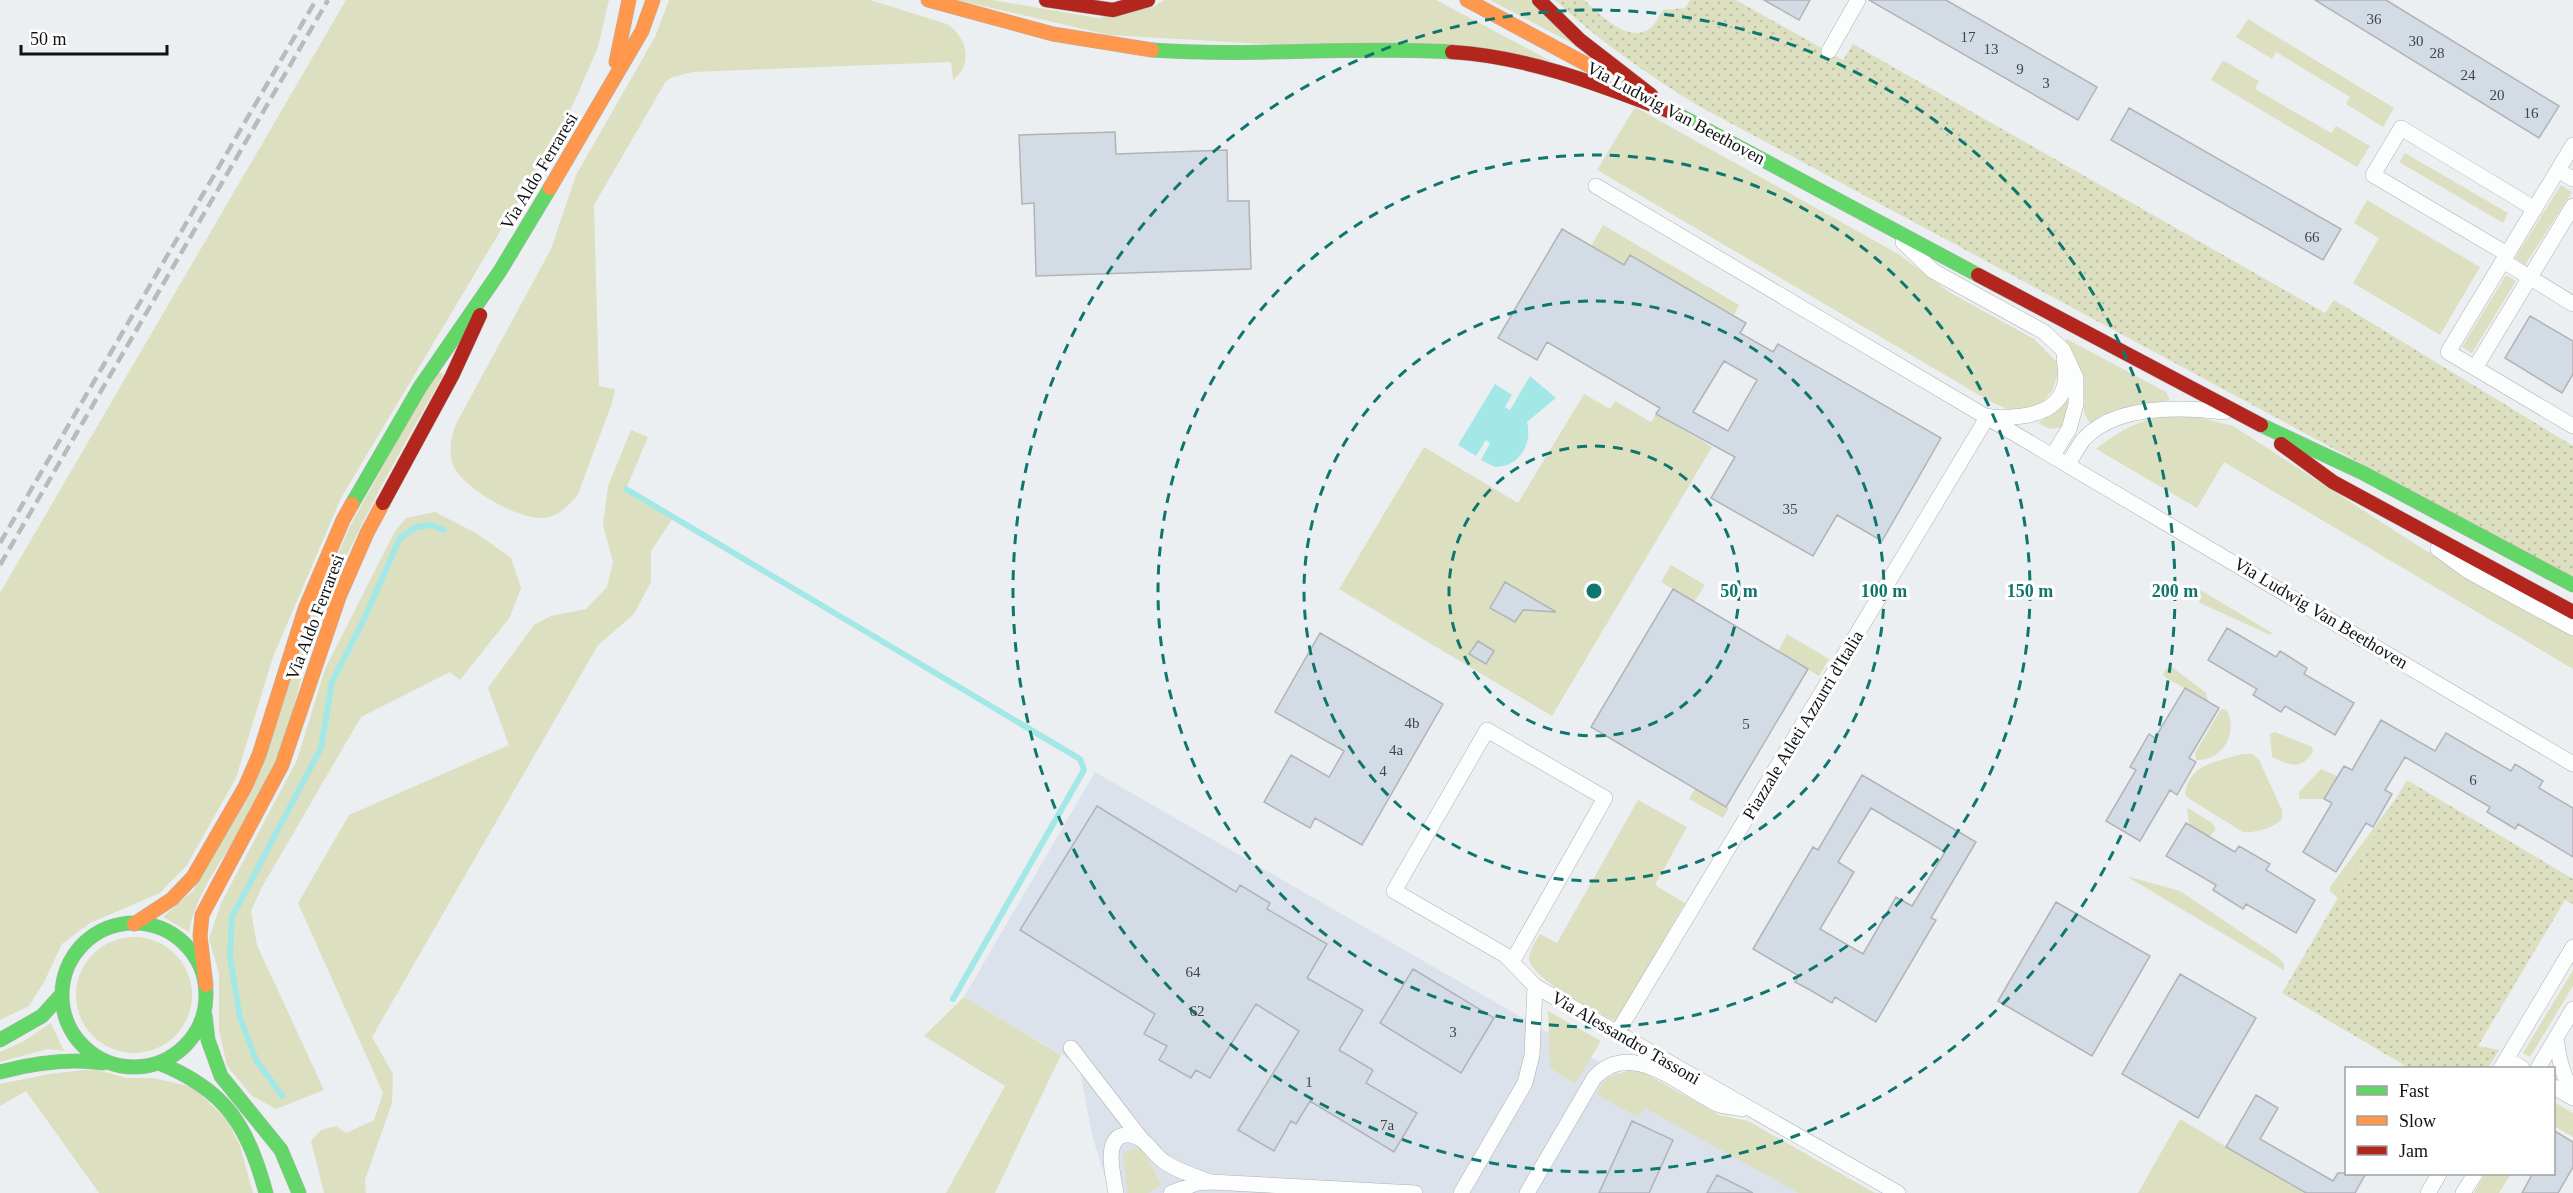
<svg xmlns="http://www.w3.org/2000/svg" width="2573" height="1193" viewBox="0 0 2573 1193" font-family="'Times New Roman',serif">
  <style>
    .built { fill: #dbe2eb }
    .green { fill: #dce0c0 }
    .park { fill: url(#park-dots) }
    .water { fill: #a3e7e7 }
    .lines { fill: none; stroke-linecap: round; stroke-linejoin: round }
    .stream { stroke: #a3e7e7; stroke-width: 6 }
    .building { fill: #d3dbe5; stroke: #b1b3b6; stroke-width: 1.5; fill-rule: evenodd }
    .street-casing { stroke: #aeb1b3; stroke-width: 16 }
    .fast-casing { stroke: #aeb1b3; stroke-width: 15 }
    .slow-casing { stroke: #aeb1b3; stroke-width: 15 }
    .jam-casing { stroke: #aeb1b3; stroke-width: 15 }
    .street { stroke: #fcfdfd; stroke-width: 15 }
    .fast { stroke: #63d668; stroke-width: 14 }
    .slow { stroke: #ff974d; stroke-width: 14 }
    .jam { stroke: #b3261e; stroke-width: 14 }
    .rail { stroke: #bababc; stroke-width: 4.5; stroke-dasharray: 12 6; stroke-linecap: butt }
    .ring { fill: none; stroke: #0f766e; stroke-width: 3; stroke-dasharray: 10 8 }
    .labels { text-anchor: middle; stroke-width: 6; stroke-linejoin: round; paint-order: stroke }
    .number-label { font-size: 15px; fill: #414549 }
    .street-label { font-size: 18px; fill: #101315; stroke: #fff }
    .centre { fill: #0f766e; stroke: #fff; stroke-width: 3 }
    .ring-label { font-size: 18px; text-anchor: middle; font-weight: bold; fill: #0f766e; stroke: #fff; stroke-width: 6; stroke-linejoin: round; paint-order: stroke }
  </style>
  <defs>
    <pattern id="park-dots" width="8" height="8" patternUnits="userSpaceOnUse" patternTransform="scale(1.5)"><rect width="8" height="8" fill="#dce0c0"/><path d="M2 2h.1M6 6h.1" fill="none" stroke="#bcbfa4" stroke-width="1.8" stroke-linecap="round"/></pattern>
  </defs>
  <rect width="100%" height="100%" fill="#eceff2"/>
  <!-- built -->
  <path class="built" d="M 1095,772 L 1827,1193 L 1110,1193 L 1092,1135 L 1079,1065 L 964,997 Z"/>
  <!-- green -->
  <path class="green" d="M 346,0 L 609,0 L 598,47 L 576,98 L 554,141 L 341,498 L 273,657 L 236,778 L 187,865 L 160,893 L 90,923 L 62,944 L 44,982 L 29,1006 L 0,1020 L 0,593 Z
    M 669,0 L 870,0 L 947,24 C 967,37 974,64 953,80 L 951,62 L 693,72 L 673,77 L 666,81 L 594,205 L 599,386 L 615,389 L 612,403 L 578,494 C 571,503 562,513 550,517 C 525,525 462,488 453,465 C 448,451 451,437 456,424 L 551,249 L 576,175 L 655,37 Z
    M 957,0 L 992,0 L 1098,18 L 1153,7 L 1164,0 L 1436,0 L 1551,61 L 1109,35 Z
    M 1490,0 L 1531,0 L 1587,51 Z
    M 2248,19 L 2394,108 L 2383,127 L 2346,104 L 2350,97 L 2276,52 L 2272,59 L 2236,37 Z
    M 2223,60 L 2259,81 L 2255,89 L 2331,133 L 2336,126 L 2370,146 L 2357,167 L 2211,80 Z
    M 1635,107 L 1900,255 L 1949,292 L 2034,339 L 2056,361 L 2059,371 L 2052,391 L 2042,403 L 2032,410 L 2007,409 L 1991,402 L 1597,170 Z
    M 2405,153 L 2508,213 L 2503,223 L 2399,162 Z
    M 2561,185 L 2572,192 L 2525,265 L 2515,258 Z
    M 2367,200 L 2480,267 L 2440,335 L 2353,283 L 2379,238 L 2354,223 Z
    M 1603,225 L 1739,305 L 1734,315 L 1630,255 L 1624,265 L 1591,246 Z
    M 2506,275 L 2516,281 L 2472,353 L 2462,347 Z
    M 2067,339 L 2166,392 L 2170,400 L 2130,407 L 2093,423 L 2089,422 L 2084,412 L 2081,375 L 2065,344 Z
    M 436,371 L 444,374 C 395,461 349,539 315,633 C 301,670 295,710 282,747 C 273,771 260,798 247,820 C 225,857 197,889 189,932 L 163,917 L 194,890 L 350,526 Z
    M 1584,394 L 1610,409 L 1615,401 L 1651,422 L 1656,414 L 1712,447 L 1552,716 L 1339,589 L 1424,447 L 1518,503 Z
    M 2067,394 L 2071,403 L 2063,427 L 2050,429 L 2038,423 L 2060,407 Z
    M 2167,416 L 2194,416 L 2233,426 L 2423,549 L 2573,633 L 2573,669 L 2224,462 L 2197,508 L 2096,449 C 2119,431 2138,420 2167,416 Z
    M 631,430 L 648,437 L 626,489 L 673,518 L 651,551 L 651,582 L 634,614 L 598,645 L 372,1037 L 393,1074 L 392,1103 L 365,1180 L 366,1193 L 324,1193 L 311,1141 L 321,1130 L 336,1126 L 346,1133 L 374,1120 L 383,1093 L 298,903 L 349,815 L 509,745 L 488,688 L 534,625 L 551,616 L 586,609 L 607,587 L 613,562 L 603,525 L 608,486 Z
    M 435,512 L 476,533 L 511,558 L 521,588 L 510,617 L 460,680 L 450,672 L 361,717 L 262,887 L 251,911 L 257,945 L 324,1090 L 276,1109 L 252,1096 L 227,1066 L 219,1030 L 219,974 L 209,939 L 221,903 L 297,760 L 325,669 L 395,531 L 406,518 Z
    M 1671,565 L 1705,585 L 1694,602 L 1661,582 Z
    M 2194,586 L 2274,634 L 2268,634 L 2200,603 Z
    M 1787,634 L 1829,659 L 1819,676 L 1778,651 Z
    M 2172,667 L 2206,693 L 2208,702 L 2165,677 L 2163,673 L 2167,668 Z
    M 2221,709 L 2227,710 C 2238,734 2223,761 2196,760 L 2195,753 Z
    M 2275,732 L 2312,747 L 2313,752 C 2301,770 2291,766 2272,757 L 2270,734 Z
    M 2242,754 L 2253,754 L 2259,760 L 2282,810 L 2282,819 C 2274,828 2255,833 2243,832 L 2188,798 L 2185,794 C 2190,763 2216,762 2242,754 Z
    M 2321,769 L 2346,780 L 2324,799 L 2299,799 L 2299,792 Z
    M 1695,789 L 1729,808 L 1723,818 L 1689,799 Z
    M 2399,794 L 2338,898 L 2330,891 L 2330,887 Z
    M 1638,800 L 1687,827 L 1655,885 L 1685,903 L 1616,1022 C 1597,1011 1534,981 1529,960 C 1528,952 1536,941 1540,934 L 1557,943 Z
    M 2187,807 L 2212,823 L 2216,829 L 2209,837 L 2189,825 Z
    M 2126,876 L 2180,891 L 2278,957 L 2284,964 L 2284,970 Z
    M76 995a58 58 0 1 1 116 0a58 58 0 1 1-116 0Z
    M 2573,970 L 2573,986 L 2530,1057 L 2523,1053 Z
    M 964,997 L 1061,1055 L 995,1193 L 946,1193 L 1005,1086 L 924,1036 Z
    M 1548,1011 L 1601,1041 L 1575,1084 L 1550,1068 Z
    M 51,1023 L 64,1051 L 48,1049 L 0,1062 L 0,1052 L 22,1042 Z
    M 1636,1068 L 1719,1115 L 1748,1121 L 1875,1193 L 1799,1193 L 1645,1108 L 1638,1117 L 1596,1094 L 1607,1078 Z
    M 93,1069 L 127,1078 L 153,1078 L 193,1087 L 227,1120 L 240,1146 L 253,1193 L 99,1193 L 26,1091 L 0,1106 L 0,1084 L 49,1074 Z
    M 2554,1102 L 2573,1113 L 2573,1137 L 2554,1126 Z
    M 2180,1119 L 2304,1193 L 2138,1193 Z
    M 1141,1148 L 1162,1185 L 1148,1193 L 1127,1193 L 1123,1152 Z
    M 2485,1174 L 2511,1174 L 2499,1193 L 2474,1193 Z"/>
  <!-- park -->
  <path class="park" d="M 1555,0 L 1584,0 C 1598,13 1628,44 1649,29 C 1656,24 1659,16 1663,10 L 1685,8 L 1690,0 L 1736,0 L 1843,60 L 1853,44 L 2325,313 L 2334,300 L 2573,446 L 2573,578 L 1697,105 C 1647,74 1598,40 1555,0 Z
    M 2407,780 L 2573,879 L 2573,904 L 2565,900 L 2478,1046 L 2499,1050 L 2488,1068 L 2409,1068 L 2282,993 Z"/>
  <!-- water -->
  <path class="water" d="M 1530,376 L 1556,398 L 1527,422 C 1533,444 1519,467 1495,467 L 1481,460 L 1490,443 L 1486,440 L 1476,456 L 1458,445 L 1495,384 L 1512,395 L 1505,407 L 1510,410 Z"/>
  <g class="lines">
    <!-- stream -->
    <path class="stream" d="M 626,489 L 1080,759 L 1084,770 L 953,999
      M 282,1096 L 256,1060 L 240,1018 L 230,957 L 232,917 L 321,748 L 332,682 L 365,617 L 400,538 L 416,527 L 431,525 L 444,530"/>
  </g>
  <!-- building -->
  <path class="building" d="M 1764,0 L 1810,0 L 1799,20 Z
    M 1869,0 L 1946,0 L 2097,87 L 2078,120 Z
    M 2315,0 L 2386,0 L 2559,106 L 2539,138 Z
    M 2129,108 L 2341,229 L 2323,260 L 2111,140 Z
    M 1115,132 L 1116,154 L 1227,150 L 1228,201 L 1249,201 L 1251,269 L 1036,276 L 1034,203 L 1022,204 L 1019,135 Z
    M 1562,229 L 1624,265 L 1630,255 L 1746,323 L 1740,333 L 1773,352 L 1778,344 L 1941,438 L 1882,541 L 1837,515 L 1813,556 L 1711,498 L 1735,457 L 1656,414 L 1660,408 L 1547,342 L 1537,360 L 1498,338 ZM 1724,361 L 1757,380 L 1728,431 L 1693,412 Z
    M 2530,316 L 2573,341 L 2573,374 L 2562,393 L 2505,358 Z
    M 1505,582 L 1556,612 L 1523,610 L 1515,622 L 1490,608 Z
    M 1673,589 L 1808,669 L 1726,807 L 1591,727 Z
    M 2227,628 L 2276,657 L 2280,651 L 2288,656 L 2307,668 L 2304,674 L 2354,703 L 2335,735 L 2285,706 L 2281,712 L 2253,695 L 2257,689 L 2208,660 Z
    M 1320,633 L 1443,704 L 1362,845 L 1315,818 L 1310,828 L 1264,802 L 1291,755 L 1329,777 L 1344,751 L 1275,712 Z
    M 1478,641 L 1494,651 L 1486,664 L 1469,654 Z
    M 2185,688 L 2219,708 L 2189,758 L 2196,762 L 2177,795 L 2170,790 L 2140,841 L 2106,821 L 2136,770 L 2130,767 L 2149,734 L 2155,738 Z
    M 2381,720 L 2435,751 L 2446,733 L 2511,771 L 2515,764 L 2543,781 L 2539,788 L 2573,808 L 2573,857 L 2518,824 L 2515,829 L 2504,822 L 2487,812 L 2490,807 L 2405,757 L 2385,790 L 2392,794 L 2381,813 L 2373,827 L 2366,823 L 2336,872 L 2303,852 L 2332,803 L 2324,799 L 2344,766 L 2352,770 Z
    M 1862,775 L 1976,842 L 1931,918 L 1936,920 L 1876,1022 L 1835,997 L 1832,1003 L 1810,990 L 1795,982 L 1799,976 L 1753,949 L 1813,847 L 1818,850 ZM 1871,808 L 1945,852 L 1912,906 L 1896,897 L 1863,954 L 1820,929 L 1854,872 L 1838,862 Z
    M 1097,806 L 1236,892 L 1240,885 L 1270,903 L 1267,909 L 1327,944 L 1307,978 L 1363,1010 L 1339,1050 L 1373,1070 L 1366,1083 L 1417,1113 L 1394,1152 L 1310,1101 L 1296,1124 L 1291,1121 L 1274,1151 L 1238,1130 L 1299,1031 L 1256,1004 L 1210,1078 L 1196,1070 L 1191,1078 L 1159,1060 L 1167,1046 L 1144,1034 L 1155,1014 L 1020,930 Z
    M 2186,823 L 2235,852 L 2239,846 L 2270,864 L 2266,870 L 2315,900 L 2296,933 L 2246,904 L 2243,909 L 2213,890 L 2216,885 L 2166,856 Z
    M 2056,902 L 2150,956 L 2092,1056 L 1998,1001 Z
    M 1413,969 L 1494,1018 L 1461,1073 L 1380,1023 Z
    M 2180,974 L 2256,1018 L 2198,1118 L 2122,1074 Z
    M 2256,1095 L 2278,1108 L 2260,1139 L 2333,1181 L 2338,1173 L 2366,1173 L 2355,1193 L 2306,1193 L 2226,1147 Z
    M 1632,1121 L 1673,1140 L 1649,1193 L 1599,1193 Z
    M 2553,1130 L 2573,1142 L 2573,1167 L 2558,1193 L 2522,1193 L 2533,1173 L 2553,1173 Z
    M 1717,1175 L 1753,1193 L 1707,1193 Z"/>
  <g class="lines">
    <!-- street casing -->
    <g class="street-casing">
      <path id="street" d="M 1829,51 L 1858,0
        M 2573,145 L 2448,352 L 2573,426
        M 2558,170 L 2573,179
        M 1596,186 L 2573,764
        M 1903,242 L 1933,271 L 2044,332 L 2063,350 L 2076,378 L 2076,404 L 2069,429 L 2053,455
        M 2507,254 L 2373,175 L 2401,128 L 2535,209
        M 2503,261 L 2573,304
        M 2475,368 L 2573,206
        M 1991,417 C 2031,419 2075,412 2064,359
        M 2068,464 C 2073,456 2078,447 2083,440 C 2115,404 2182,407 2224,412
        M 2438,549 L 2468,571 L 2573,628
        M 1512,962 L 1605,798 L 1487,730 L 1394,891 L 1505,955 L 1535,986 L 1898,1193
        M 1617,1033 L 1988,416
        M 2556,1038 C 2559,1058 2562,1075 2573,1092
        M 1071,1048 L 1142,1140
        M 2507,1059 L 2522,1068
        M 2501,1068 L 2573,947
        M 2538,1068 L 2573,1009
        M 2554,1087 L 2573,1098
        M 1116,1193 C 1114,1179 1102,1138 1125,1135 C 1130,1134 1138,1137 1142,1140 C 1151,1147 1156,1157 1166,1163 C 1179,1171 1193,1176 1208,1181
        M 1171,1193 L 1197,1183 L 1211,1182 L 1415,1193
        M 1461,1193 L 1525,1083 L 1532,1055 L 1535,986
        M 1527,1193 L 1594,1078 C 1630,1038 1679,1085 1715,1103 C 1723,1107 1733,1107 1742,1109
        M 2428,1193 L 2439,1174
        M 2463,1193 L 2475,1174"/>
    </g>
    <!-- fast casing -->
    <g class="fast-casing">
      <path id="fast" d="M 1152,50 C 1252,57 1352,46 1452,52
        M 1679,115 L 1978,275
        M 2261,425 L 2363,473 L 2573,585
        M 352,504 L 420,387 L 500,271 L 550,188
        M62 995a72 72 0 1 1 144 0a72 72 0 1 1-144 0Z
        M 205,1015 L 208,1040 L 221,1076 L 281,1150 L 299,1193
        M 0,1040 L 42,1016 L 61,995
        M 159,1063 C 226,1090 247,1125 266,1193
        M 0,1072 C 34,1063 68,1058 103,1063"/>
    </g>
    <!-- slow casing -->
    <g class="slow-casing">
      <path id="slow" d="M 928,0 L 1053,34 L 1152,50
        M 1467,0 L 1599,71
        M 616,62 L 629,0
        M 550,188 L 642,31 L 653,0
        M 134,924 L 172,899 L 193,877 L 245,787 L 259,755 L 305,609 L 343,520 L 352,504
        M 206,985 L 200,936 L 202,915 L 282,765 L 339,597 L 367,533 L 383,503"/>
    </g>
    <!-- jam casing -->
    <g class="jam-casing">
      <path id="jam" d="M 1046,0 L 1113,10 L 1148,0
        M 1539,0 L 1580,40 L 1651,95
        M 1452,52 C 1532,57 1605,87 1679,115
        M 1978,275 L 2261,425
        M 2281,444 L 2333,482 L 2573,612
        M 383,503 L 452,376 L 480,315"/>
    </g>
    <!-- street -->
    <use href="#street" class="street"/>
    <!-- fast -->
    <use href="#fast" class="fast"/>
    <!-- slow -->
    <use href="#slow" class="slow"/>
    <!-- jam -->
    <use href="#jam" class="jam"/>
    <!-- rail -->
    <path class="rail" d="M 0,543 L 316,0
      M 0,565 L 328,0"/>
  </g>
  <!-- distance rings -->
  <g class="ring">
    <circle cx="1594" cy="591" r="145"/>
    <circle cx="1594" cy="591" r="290"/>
    <circle cx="1594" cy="591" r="436"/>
    <circle cx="1594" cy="591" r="581"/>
  </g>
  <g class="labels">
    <!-- number labels -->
    <g class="number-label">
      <text x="2374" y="24">36</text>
      <text x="1968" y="42">17</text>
      <text x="2416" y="46">30</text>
      <text x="1991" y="54">13</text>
      <text x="2437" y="58">28</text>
      <text x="2020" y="74">9</text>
      <text x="2468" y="80">24</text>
      <text x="2046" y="88">3</text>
      <text x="2497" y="100">20</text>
      <text x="2531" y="118">16</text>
      <text x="2312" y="242">66</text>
      <text x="1790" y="514">35</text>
      <text x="1412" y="728">4b</text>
      <text x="1746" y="729">5</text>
      <text x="1396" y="755">4a</text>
      <text x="1383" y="776">4</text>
      <text x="2473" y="785">6</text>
      <text x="1193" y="977">64</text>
      <text x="1197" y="1016">62</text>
      <text x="1453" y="1037">3</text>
      <text x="1309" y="1087">1</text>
      <text x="1387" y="1130">7a</text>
    </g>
    <!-- street labels -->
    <g class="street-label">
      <text transform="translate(1676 113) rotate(28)" y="6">Via Ludwig Van Beethoven</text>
      <text transform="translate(539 171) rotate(-59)" y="6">Via Aldo Ferraresi</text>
      <text transform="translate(2321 613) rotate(31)" y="6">Via Ludwig Van Beethoven</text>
      <text transform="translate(315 617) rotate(-69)" y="6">Via Aldo Ferraresi</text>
      <text transform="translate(1803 725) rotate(-59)" y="6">Piazzale Atleti Azzurri d'Italia</text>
      <text transform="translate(1626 1038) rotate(30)" y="6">Via Alessandro Tassoni</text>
    </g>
  </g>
  <circle cx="1594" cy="591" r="9" class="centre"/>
  <g class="ring-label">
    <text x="1739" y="597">50 m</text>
    <text x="1884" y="597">100 m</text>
    <text x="2030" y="597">150 m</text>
    <text x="2175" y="597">200 m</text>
  </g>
  <!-- legend -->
  <rect x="2345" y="1067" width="210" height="108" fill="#ffffff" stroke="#9fa1a1" stroke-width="1.5"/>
  <rect x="2357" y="1086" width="30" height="9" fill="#63d668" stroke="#9fa1a1" stroke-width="1.5"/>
  <text x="2399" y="1097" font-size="18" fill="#101315">Fast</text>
  <rect x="2357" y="1116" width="30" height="9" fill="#ff974d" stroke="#9fa1a1" stroke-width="1.5"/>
  <text x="2399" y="1127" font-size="18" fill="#101315">Slow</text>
  <rect x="2357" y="1146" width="30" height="9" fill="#b3261e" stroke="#9fa1a1" stroke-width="1.5"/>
  <text x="2399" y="1157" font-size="18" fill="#101315">Jam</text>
  <!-- scale -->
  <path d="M21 45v9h146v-9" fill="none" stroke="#101315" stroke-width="3"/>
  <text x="30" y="45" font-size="18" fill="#101315" stroke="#ffffff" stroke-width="4.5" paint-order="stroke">50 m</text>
</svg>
